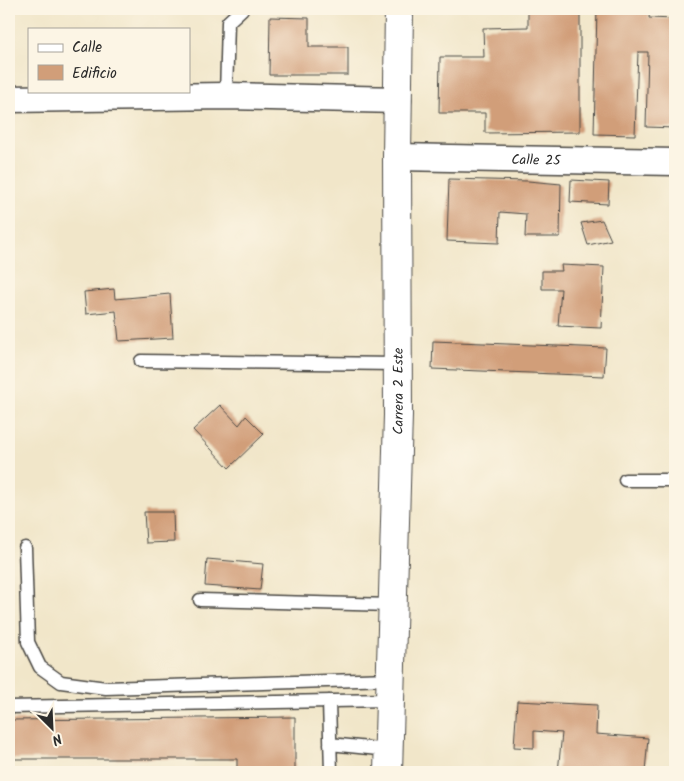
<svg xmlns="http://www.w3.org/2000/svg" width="684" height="781" viewBox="0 0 684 781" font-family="Kalam,sans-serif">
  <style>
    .building { fill: #d19e79 }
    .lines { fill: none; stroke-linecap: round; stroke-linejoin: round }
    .lane-casing { stroke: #494743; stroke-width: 15 }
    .street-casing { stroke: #494743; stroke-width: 29 }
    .secondary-casing { stroke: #494743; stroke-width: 30 }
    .lane { stroke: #fff; stroke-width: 12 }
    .street { stroke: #fff; stroke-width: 26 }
    .secondary { stroke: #fff; stroke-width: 28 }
    .labels { text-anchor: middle; stroke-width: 4; stroke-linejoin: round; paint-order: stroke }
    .street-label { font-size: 14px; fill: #2b2b2b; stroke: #fcf5e5 }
  </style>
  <rect width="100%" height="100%" fill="#fcf5e5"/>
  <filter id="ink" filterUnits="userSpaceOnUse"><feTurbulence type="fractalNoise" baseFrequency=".02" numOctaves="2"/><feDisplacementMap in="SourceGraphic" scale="10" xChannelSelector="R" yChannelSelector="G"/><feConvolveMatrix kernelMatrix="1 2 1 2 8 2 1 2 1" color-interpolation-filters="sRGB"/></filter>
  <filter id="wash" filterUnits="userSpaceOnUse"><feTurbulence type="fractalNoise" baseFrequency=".0096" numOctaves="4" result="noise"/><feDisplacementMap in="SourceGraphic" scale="20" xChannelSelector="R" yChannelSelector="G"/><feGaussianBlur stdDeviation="1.12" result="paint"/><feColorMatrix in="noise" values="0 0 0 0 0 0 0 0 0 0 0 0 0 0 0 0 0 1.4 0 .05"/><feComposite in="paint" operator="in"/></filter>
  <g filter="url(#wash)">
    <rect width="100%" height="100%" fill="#f1e6c9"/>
    <g id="blocks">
      <!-- building -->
      <path class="building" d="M 528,9 L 580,9 L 580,132 L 485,133 L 485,113 L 439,113 L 440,57 L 484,57 L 483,28 L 528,27 Z
        M 597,9 L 650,9 L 649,18 L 675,19 L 675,128 L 646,127 L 648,52 L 638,52 L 635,135 L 594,134 Z
        M 270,17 L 309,18 L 309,47 L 348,47 L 348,75 L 269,75 Z
        M 449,179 L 528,181 L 561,184 L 560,237 L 525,237 L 526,214 L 500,212 L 499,243 L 447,241 Z
        M 571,180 L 609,182 L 608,204 L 570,202 Z
        M 602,220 L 611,240 L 588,245 L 581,223 Z
        M 561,265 L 604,267 L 601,328 L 558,326 L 561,289 L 542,289 L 542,271 L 562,271 Z
        M 114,289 L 115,299 L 170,294 L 173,338 L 119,341 L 116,311 L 86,314 L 84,292 Z
        M 433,341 L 606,348 L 604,376 L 432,369 Z
        M 220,405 L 239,425 L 246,416 L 264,434 L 229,468 L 193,430 Z
        M 144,512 L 173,512 L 174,542 L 146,543 Z
        M 207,559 L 263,564 L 260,590 L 205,586 Z
        M 517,701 L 597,705 L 596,734 L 648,738 L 645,772 L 615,770 L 615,772 L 558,772 L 562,733 L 534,731 L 534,748 L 514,747 Z
        M 295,717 L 295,772 L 237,772 L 237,759 L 9,759 L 9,720 Z"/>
    </g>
  </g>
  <g filter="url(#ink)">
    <use href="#blocks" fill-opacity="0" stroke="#494743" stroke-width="1"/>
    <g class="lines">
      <!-- lane casing -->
      <g class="lane-casing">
        <path id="lane" d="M 226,96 L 228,22 L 242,9
          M 141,361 L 397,364
          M 625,480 L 675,480
          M 25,548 L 28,642 L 40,667 L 61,682 L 106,688 L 390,679
          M 200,600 L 392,605
          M 329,701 L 331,772
          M 9,707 L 389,700
          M 330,744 L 388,750"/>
      </g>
      <!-- street casing -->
      <g class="street-casing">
        <g id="street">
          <path d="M 9,99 L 226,96 L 398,100"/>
          <path id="s1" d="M 397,157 L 675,162"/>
        </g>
      </g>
      <!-- secondary casing -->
      <g class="secondary-casing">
        <g id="secondary">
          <path id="s2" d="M 388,772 L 398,415 L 397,157 L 399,9"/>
        </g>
      </g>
      <!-- lane -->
      <use href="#lane" class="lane"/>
      <!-- street -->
      <use href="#street" class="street"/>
      <!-- secondary -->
      <use href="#secondary" class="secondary"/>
    </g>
  </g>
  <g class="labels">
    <!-- street labels -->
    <g class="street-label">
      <text dy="5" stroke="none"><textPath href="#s1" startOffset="139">Calle 25</textPath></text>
      <text dy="5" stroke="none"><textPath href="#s2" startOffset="381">Carrera 2 Este</textPath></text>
    </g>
  </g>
  <!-- margin -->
  <rect width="684" height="781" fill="none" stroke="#fcf5e5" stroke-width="30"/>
  <!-- legend -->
  <rect x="28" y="28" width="162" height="65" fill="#fcf5e5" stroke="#a8a49b"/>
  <rect x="38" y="44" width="25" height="8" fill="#ffffff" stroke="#a8a49b"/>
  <text x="72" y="52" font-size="15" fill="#2b2b2b">Calle</text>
  <rect x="38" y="65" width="25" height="15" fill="#d19e79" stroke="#a8a49b"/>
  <text x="72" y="78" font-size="15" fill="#2b2b2b">Edificio</text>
  <!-- north arrow -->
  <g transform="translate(52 728) rotate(156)" stroke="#fcf5e5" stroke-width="4" paint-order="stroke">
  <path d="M0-4L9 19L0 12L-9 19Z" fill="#2b2b2b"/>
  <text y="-8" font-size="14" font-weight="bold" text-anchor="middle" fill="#2b2b2b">N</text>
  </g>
</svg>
